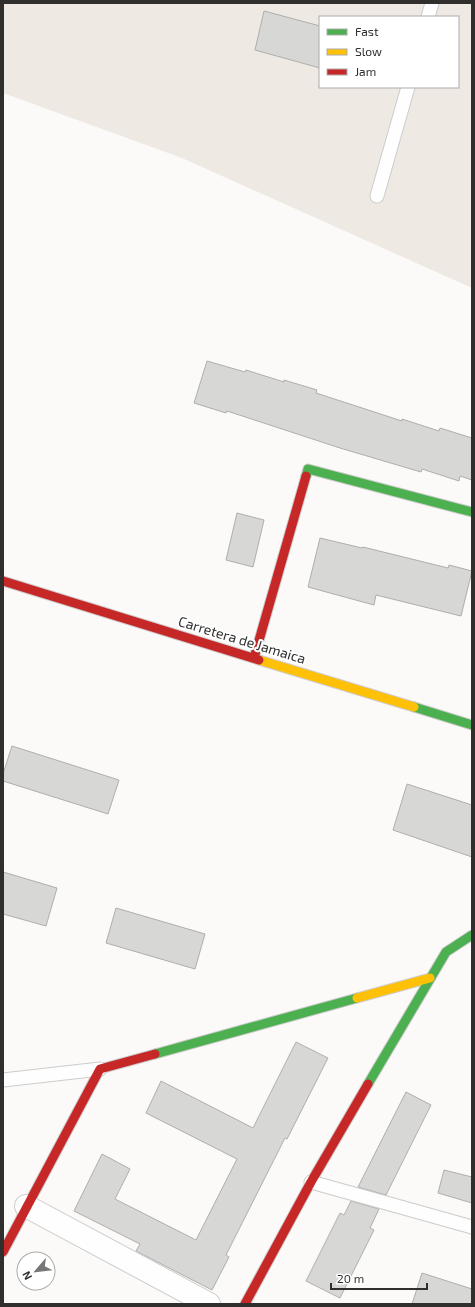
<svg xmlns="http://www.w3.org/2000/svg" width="475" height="1307" viewBox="0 0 475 1307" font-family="'Exo 2',sans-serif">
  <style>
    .built { fill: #eee9e3; fill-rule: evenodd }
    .building { fill: #d7d7d5; stroke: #afaead }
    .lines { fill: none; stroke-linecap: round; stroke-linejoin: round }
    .lane-casing { stroke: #cdcccb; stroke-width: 15 }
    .street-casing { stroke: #cdcccb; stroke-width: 24 }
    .fast-casing { stroke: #cdcccb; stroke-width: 11 }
    .slow-casing { stroke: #cdcccb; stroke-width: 11 }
    .jam-casing { stroke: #cdcccb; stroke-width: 11 }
    .lane { stroke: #fefefe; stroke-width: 13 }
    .street { stroke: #fefefe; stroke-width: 22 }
    .fast { stroke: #4caf50; stroke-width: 9 }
    .slow { stroke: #ffc107; stroke-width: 9 }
    .jam { stroke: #c62828; stroke-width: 9 }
    .labels { text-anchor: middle; stroke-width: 4; stroke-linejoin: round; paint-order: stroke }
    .street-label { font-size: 14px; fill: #302f2e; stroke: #fff }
  </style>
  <rect width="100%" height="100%" fill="#fbfaf8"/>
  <!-- built -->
  <path class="built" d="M 3,3 L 472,3 L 472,288 L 182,158 L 3,93 ZM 320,17 L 458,17 L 458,87 L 320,87 Z"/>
  <!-- building -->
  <path class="building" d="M 264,11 L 320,26 L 320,68 L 255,50 Z
    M 207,361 L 245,372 L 246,370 L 284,382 L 284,380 L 317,390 L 316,393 L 402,421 L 402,419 L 439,431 L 440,428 L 472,438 L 472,480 L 460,476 L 459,481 L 422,469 L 421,472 L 340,448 L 227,411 L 226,413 L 194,403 Z
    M 237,513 L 264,520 L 253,567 L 226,560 Z
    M 320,538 L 362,548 L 363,547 L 448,568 L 449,565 L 472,571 L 461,616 L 376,595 L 374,605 L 308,587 Z
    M 12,746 L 119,780 L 108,814 L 3,781 L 3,774 Z
    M 407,784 L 472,805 L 472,857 L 393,830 Z
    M 3,872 L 57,888 L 46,926 L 3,914 Z
    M 116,908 L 205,934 L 195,969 L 106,943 Z
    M 296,1042 L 328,1058 L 287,1139 L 285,1138 L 226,1255 L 229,1257 L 212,1290 L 136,1251 L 140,1244 L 74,1211 L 102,1154 L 130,1169 L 115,1199 L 196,1240 L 237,1159 L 146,1113 L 161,1081 L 253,1128 Z
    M 406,1092 L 431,1105 L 386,1195 L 358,1187 Z
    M 444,1170 L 472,1177 L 472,1203 L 438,1193 Z
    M 351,1201 L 379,1209 L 370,1228 L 374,1230 L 340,1298 L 306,1281 L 340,1213 L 344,1215 Z
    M 422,1273 L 472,1289 L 472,1304 L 412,1304 Z"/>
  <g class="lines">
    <!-- lane casing -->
    <g class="lane-casing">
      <path id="lane" d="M 428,17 L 432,3
        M 377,196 L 408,87
        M 3,1080 L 100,1069
        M 311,1182 L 472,1227"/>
    </g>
    <!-- street casing -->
    <g class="street-casing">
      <path id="street" d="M 26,1206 L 209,1304"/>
    </g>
    <!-- fast casing -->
    <g class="fast-casing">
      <path id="fast" d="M 306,476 L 308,469 L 472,512
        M 414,707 L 472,725
        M 155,1054 L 357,998
        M 368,1084 L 446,952 L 472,935"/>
    </g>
    <!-- slow casing -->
    <g class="slow-casing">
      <path id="slow" d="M 259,660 L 414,707
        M 357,998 L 430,978"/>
    </g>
    <!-- jam casing -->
    <g class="jam-casing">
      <path id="jam" d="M 3,581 L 259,660
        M 254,658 L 306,476
        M 3,1252 L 100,1069 L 155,1054
        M 245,1304 L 311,1182 L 368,1084"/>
    </g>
    <!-- lane -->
    <use href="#lane" class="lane"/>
    <!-- street -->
    <use href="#street" class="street"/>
    <!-- fast -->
    <use href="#fast" class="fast"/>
    <!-- slow -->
    <use href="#slow" class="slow"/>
    <!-- jam -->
    <use href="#jam" class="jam"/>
  </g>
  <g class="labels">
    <!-- street labels -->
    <g class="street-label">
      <text transform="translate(242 640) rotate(17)" y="5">Carretera de Jamaica</text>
    </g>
  </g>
  <!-- border -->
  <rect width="475" height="1307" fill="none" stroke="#302f2e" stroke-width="8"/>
  <!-- legend -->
  <rect x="319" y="16" width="140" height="72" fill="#ffffff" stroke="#acacab"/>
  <rect x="327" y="29" width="20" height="6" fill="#4caf50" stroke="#acacab"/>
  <text x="355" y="36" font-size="12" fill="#302f2e">Fast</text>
  <rect x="327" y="49" width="20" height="6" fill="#ffc107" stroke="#acacab"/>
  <text x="355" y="56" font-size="12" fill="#302f2e">Slow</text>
  <rect x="327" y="69" width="20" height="6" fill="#c62828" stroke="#acacab"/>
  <text x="355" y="76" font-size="12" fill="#302f2e">Jam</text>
  <!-- north arrow -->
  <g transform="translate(36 1271) rotate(242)"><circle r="19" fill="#ffffff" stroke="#acacab"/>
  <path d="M0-3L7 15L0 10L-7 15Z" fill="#777675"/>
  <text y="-6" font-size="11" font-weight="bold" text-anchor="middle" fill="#302f2e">N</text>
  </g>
  <!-- scale -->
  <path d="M331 1283v6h96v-6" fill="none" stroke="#302f2e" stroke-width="2"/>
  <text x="337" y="1283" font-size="12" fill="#302f2e" stroke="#ffffff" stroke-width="3" paint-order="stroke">20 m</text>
</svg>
